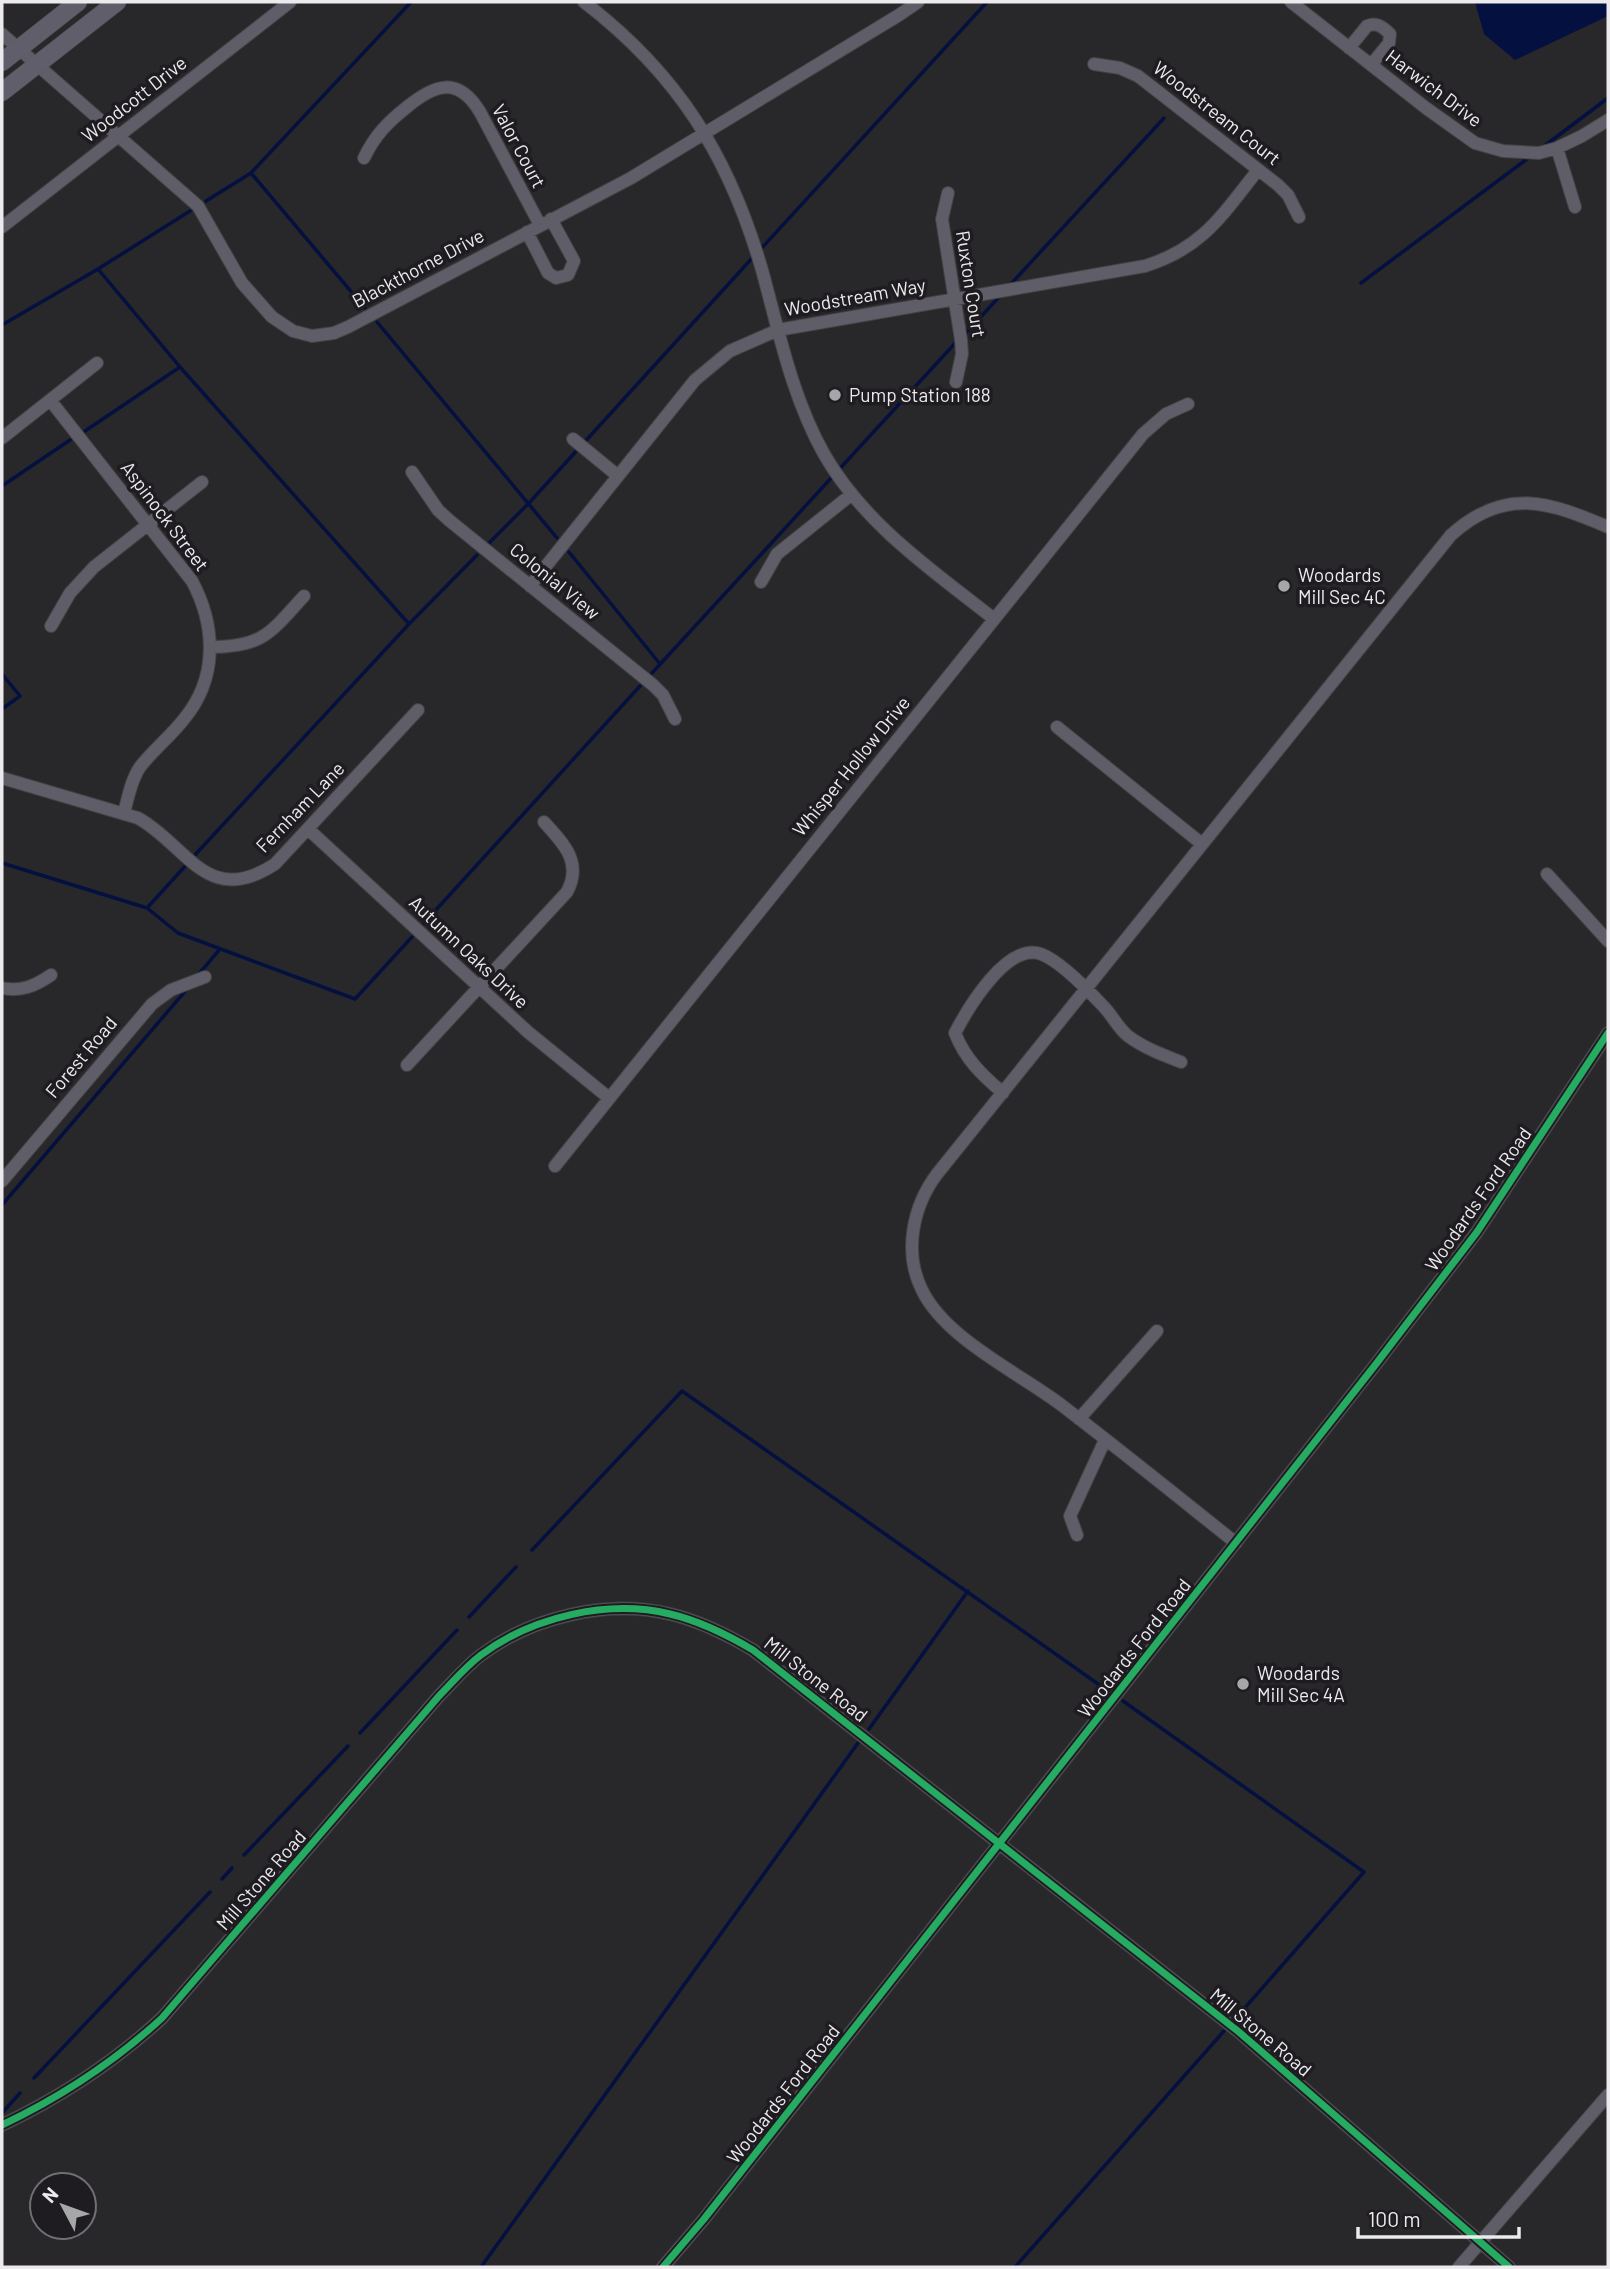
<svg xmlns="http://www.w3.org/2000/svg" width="1610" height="2269" viewBox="0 0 1610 2269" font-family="Barlow,sans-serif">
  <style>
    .water { fill: #04103f }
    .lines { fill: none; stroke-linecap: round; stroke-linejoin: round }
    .stream { stroke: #04103f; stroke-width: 3.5 }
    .street-casing { stroke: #434244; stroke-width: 14 }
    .secondary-casing { stroke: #434244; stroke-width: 19 }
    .street { stroke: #5e5d68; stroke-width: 12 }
    .secondary { stroke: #5f5e6a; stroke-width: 18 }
    .cycleway-casing { stroke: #1f1c21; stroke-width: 11 }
    .cycleway { stroke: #26ab63; stroke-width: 7 }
    .poi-dot { fill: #a7a6a8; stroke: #1f1c21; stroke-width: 2.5 }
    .labels { text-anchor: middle; stroke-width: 7; stroke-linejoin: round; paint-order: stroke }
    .street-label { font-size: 19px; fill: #eceaed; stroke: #1f1c21 }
    .poi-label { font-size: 19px; fill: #eceaed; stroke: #1f1c21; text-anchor: start }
  </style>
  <rect width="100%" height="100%" fill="#282729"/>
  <!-- water -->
  <path class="water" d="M 1475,2 L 1608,2 L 1608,16 L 1515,60 L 1484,34 Z"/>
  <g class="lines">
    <!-- stream -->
    <path class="stream" d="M 1543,147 L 1608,98
      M 251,173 L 365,308
      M 206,201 L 251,173 L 411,2
      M 759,251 L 987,2
      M 98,269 L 180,367 L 409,624
      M 1361,283 L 1531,156
      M 1009,286 L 1164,118
      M 377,322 L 557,538
      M 2,325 L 98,269 L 190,211
      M 964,335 L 999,297
      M 85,431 L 180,367
      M 2,486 L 70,440
      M 489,543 L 529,503 L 754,256
      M 569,552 L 660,664
      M 652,673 L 958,340
      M 2,674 L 20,696 L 2,709
      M 193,857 L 409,624 L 477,555
      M 2,863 L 147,908 L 178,933 L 355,999 L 412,937
      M 147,908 L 188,863
      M 424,923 L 640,686
      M 198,975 L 220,949
      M 2,1205 L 187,989
      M 532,1550 L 682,1391 L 1108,1691
      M 469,1617 L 516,1567
      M 1123,1701 L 1364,1872 L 1236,2018
      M 869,1729 L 968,1591
      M 360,1733 L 457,1630
      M 244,1855 L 348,1746
      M 222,1879 L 232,1868
      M 34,2078 L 210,1892
      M 2,2113 L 20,2093
      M 481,2267 L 858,1743
      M 1015,2267 L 1224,2031"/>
    <!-- street casing -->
    <g class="street-casing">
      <path id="street" d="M 584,2 C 678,74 729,156 762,270 C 779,332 792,397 824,454 C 864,524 932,570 994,619
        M 1291,2 L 1426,108 L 1475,143 L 1503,151 L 1539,153 L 1557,148 L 1582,136 L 1608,120
        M 2,34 L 198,206 L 242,283 L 272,317 L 293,331 L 312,336 L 334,333 L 348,327 L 631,178 L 899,15 L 918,2
        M 1349,48 L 1367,26 C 1377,22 1383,27 1390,34 L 1389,43 L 1371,65
        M 1094,64 L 1120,68 L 1138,76 L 1278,185 L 1288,195 L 1299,217
        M 1557,148 L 1575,207
        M 364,158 C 375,135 388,122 407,107 C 435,84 458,76 480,112 L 540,225
        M 948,193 L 942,219 L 961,340 L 962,354 L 956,382
        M 2,227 L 290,2
        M 527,232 L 548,273 L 556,278 L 568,275 L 574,261 L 551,219
        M 50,400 L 192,581 C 216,626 218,678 184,719 C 171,736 153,750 140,767 C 131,780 128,798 124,813
        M 2,438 L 97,363
        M 573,439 L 618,476
        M 412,472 L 438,510 L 450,521 L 653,685 L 663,695 L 675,719
        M 761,582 L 777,554 L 852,494
        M 530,586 L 695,380 L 730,351 L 778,330 L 1145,266 C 1203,248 1222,215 1258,170
        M 51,626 L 70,593 L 94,567 L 202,482
        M 211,647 C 263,647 270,633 304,596
        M 1057,727 L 1202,844
        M 2,778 L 138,818 C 187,845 207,909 275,864 L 418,710
        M 308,829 L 528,1032 L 609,1098
        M 1547,874 L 1608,941
        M 2,988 C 21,992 35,986 51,975
        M 407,1065 L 567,892 C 583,862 563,843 544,822
        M 1003,1093 C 982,1075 965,1059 955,1033 C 968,1008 1007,942 1041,954 C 1060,961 1090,992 1104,1007 C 1112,1015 1118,1028 1128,1036 C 1144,1048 1163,1055 1181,1062
        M 555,1166 L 1143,434 L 1166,414 L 1188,404
        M 2,1181 L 152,1004 L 171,990 L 205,977
        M 1079,1419 L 1157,1331
        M 1077,1535 L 1070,1516 L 1105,1440
        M 1236,1543 C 1177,1496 1119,1449 1060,1404 C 1017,1372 945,1338 922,1290 C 903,1252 913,1206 937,1174 L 1451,535 C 1505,486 1549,502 1608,527
        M 2,2125 C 61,2097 113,2063 162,2018 L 439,1696 C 453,1682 465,1667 481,1655 C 532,1617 607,1599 670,1614 C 700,1621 726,1634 753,1650 L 1239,2032 L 1509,2267
        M 663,2267 L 704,2219 L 1376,1364 L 1477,1232 L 1608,1033
        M 1459,2267 L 1608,2095"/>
    </g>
    <!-- secondary casing -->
    <g class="secondary-casing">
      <path id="secondary" d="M 2,62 L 78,2
        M 2,92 L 117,2"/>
    </g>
    <!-- street -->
    <use href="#street" class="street"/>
    <!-- secondary -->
    <use href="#secondary" class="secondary"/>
    <!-- cycleway casing -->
    <g class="cycleway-casing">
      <path id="cycleway" d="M 2,2125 C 61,2097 113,2063 162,2018 L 439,1696 C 453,1682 465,1667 481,1655 C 532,1617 607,1599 670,1614 C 700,1621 726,1634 753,1650 L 1239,2032 L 1509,2267
        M 663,2267 L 704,2219 L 1376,1364 L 1477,1232 L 1608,1033"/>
    </g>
    <!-- cycleway -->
    <use href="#cycleway" class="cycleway"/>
  </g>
  <!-- markers -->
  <g class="poi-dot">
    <circle cx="835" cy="395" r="7"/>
    <circle cx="1284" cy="586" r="7"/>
    <circle cx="1243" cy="1684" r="7"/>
  </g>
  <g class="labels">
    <!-- street labels -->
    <g class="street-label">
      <text transform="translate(1434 88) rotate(37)" y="7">Harwich Drive</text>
      <text transform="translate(134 99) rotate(-38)" y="7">Woodcott Drive</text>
      <text transform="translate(1217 113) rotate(38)" y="7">Woodstream Court</text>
      <text transform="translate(519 146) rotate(62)" y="7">Valor Court</text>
      <text transform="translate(418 268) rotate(-28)" y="7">Blackthorne Drive</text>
      <text transform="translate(971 284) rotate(81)" y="7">Ruxton Court</text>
      <text transform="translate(855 297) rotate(-10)" y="7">Woodstream Way</text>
      <text transform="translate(165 516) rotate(53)" y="7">Aspinock Street</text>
      <text transform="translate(555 581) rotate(39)" y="7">Colonial View</text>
      <text transform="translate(851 766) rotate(-51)" y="7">Whisper Hollow Drive</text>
      <text transform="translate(300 807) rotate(-46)" y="7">Fernham Lane</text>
      <text transform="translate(469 952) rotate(43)" y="7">Autumn Oaks Drive</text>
      <text transform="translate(81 1057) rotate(-50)" y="7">Forest Road</text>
      <text transform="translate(1478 1199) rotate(-55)" y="7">Woodards Ford Road</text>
      <text transform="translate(1134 1648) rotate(-52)" y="7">Woodards Ford Road</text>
      <text transform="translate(816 1679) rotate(38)" y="7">Mill Stone Road</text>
      <text transform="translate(261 1880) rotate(-49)" y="7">Mill Stone Road</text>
      <text transform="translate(1261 2032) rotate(40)" y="7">Mill Stone Road</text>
      <text transform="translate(783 2094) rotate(-52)" y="7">Woodards Ford Road</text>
    </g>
    <!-- poi labels -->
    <g class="poi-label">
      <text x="849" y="402">Pump Station 188</text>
      <text x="1298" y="582">Woodards<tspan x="1298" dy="22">Mill Sec 4C</tspan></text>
      <text x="1257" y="1680">Woodards<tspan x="1257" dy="22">Mill Sec 4A</tspan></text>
    </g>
  </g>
  <!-- border -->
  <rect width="1610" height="2269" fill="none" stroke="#eceaed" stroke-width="7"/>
  <!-- north arrow -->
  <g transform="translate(63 2206) rotate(311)"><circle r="33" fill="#1f1c21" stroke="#716e73" stroke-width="2"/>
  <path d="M0-5L12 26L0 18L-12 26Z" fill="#a7a6a8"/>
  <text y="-10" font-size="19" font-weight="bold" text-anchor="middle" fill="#eceaed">N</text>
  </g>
  <!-- scale -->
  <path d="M1358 2227v10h161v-10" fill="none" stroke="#eceaed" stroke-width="3.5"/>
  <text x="1368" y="2227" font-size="21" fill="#eceaed" stroke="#1f1c21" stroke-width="5" paint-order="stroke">100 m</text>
</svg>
